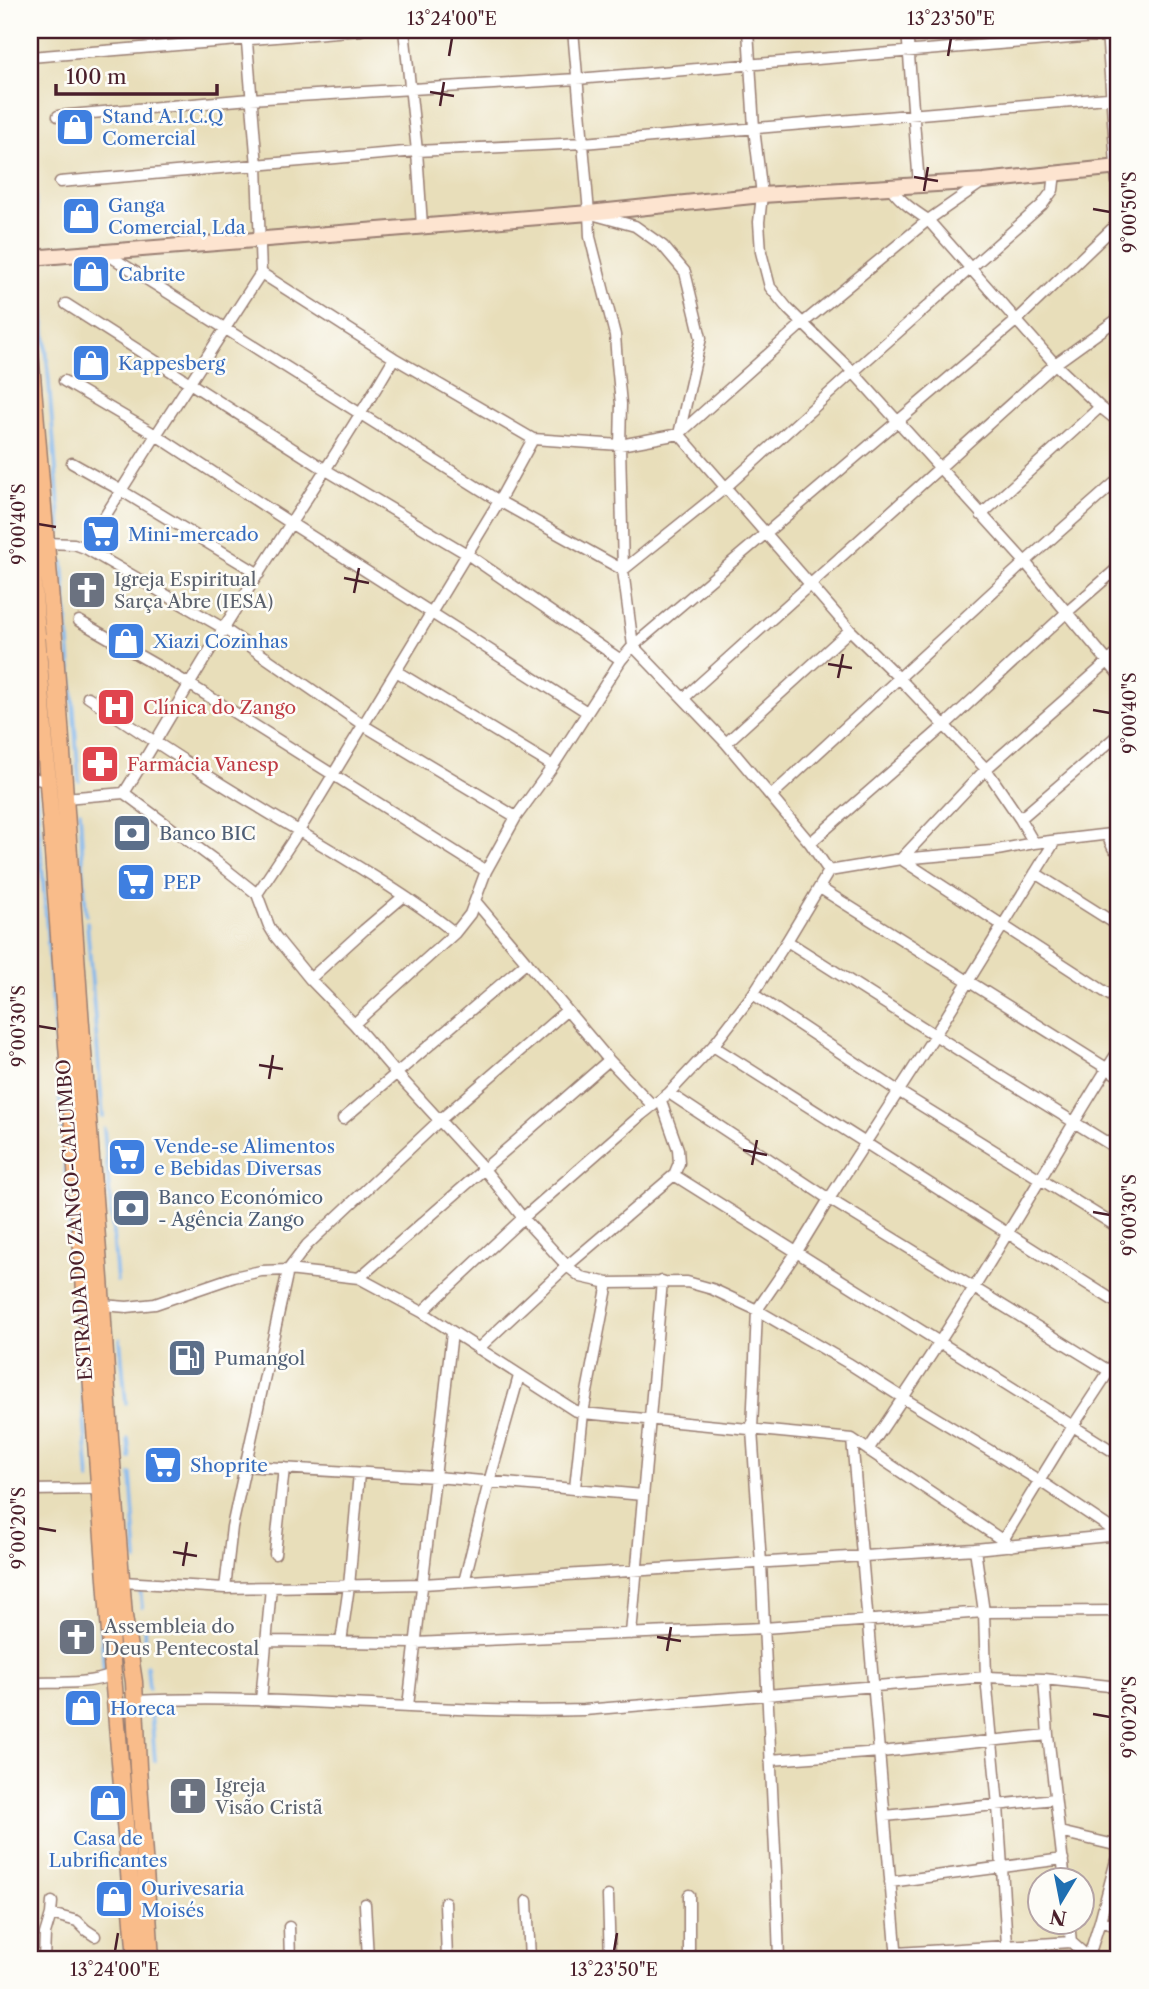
<svg xmlns="http://www.w3.org/2000/svg" width="1149" height="1989" viewBox="0 0 1149 1989" font-family="'Libre Caslon Text',serif">
  <style>
    .lines { fill: none; stroke-linecap: round; stroke-linejoin: round }
    .stream { stroke: #7eb6ee; stroke-width: 3.5 }
    .street-casing { stroke: #997e72; stroke-width: 13 }
    .secondary-casing { stroke: #997e72; stroke-width: 18 }
    .primary-casing { stroke: #997e72; stroke-width: 19 }
    .street { stroke: #fff; stroke-width: 10 }
    .secondary { stroke: #fde4d0; stroke-width: 14 }
    .primary { stroke: #f9bc8a; stroke-width: 16 }
    .ticks { fill: none; stroke: #4a1f2b; stroke-width: 2.5 }
    .labels { text-anchor: middle; stroke-width: 5; stroke-linejoin: round; paint-order: stroke }
    .shop-label { font-size: 19px; fill: #366cbe; stroke: #fdfcf7; text-anchor: start }
    .worship-label { font-size: 19px; fill: #5b616d; stroke: #fdfcf7; text-anchor: start }
    .health-label { font-size: 19px; fill: #be3a42; stroke: #fdfcf7; text-anchor: start }
    .service-label { font-size: 19px; fill: #4e5e75; stroke: #fdfcf7; text-anchor: start }
    .street-label { font-size: 19px; fill: #4a1f2b; stroke: #fdfcf7 }
    .neatline { fill: none; stroke: #4a1f2b; stroke-width: 2.5 }
    .ticks-label { font-size: 18px; text-anchor: middle; fill: #4a1f2b }
  </style>
  <rect width="100%" height="100%" fill="#fdfcf7"/>
  <filter id="ink" filterUnits="userSpaceOnUse"><feTurbulence type="fractalNoise" baseFrequency=".0143" numOctaves="2"/><feDisplacementMap in="SourceGraphic" scale="14" xChannelSelector="R" yChannelSelector="G"/><feConvolveMatrix kernelMatrix="1 2 1 2 8 2 1 2 1" color-interpolation-filters="sRGB"/></filter>
  <filter id="wash" filterUnits="userSpaceOnUse"><feTurbulence type="fractalNoise" baseFrequency=".00686" numOctaves="4" result="noise"/><feDisplacementMap in="SourceGraphic" scale="28" xChannelSelector="R" yChannelSelector="G"/><feGaussianBlur stdDeviation="1.57" result="paint"/><feColorMatrix in="noise" values="0 0 0 0 0 0 0 0 0 0 0 0 0 0 0 0 0 1.4 0 .05"/><feComposite in="paint" operator="in"/></filter>
  <g filter="url(#wash)">
    <rect width="100%" height="100%" fill="#e8deba"/>
    <g class="lines">
      <!-- stream -->
      <path class="stream" d="M 30,130 L 38,243
        M 40,272 L 61,532
        M 63,562 L 79,781
        M 30,697 L 35,767
        M 36,788 L 89,1480
        M 80,811 L 86,915
        M 87,922 L 103,1117
        M 104,1129 L 117,1281
        M 120,1339 L 126,1403
        M 128,1439 L 130,1458
        M 131,1474 L 137,1561
        M 140,1588 L 142,1607
        M 100,1610 L 104,1673
        M 144,1624 L 145,1646
        M 147,1666 L 149,1689
        M 151,1711 L 155,1761
        M 121,1870 L 127,1959"/>
    </g>
  </g>
  <g filter="url(#ink)">
    <g class="lines">
      <!-- street casing -->
      <g class="street-casing">
        <path id="street" d="M 246,30 L 257,166 L 261,273 L 394,358 L 533,439 L 620,445 L 679,434 L 803,323 L 928,220 L 984,181
          M 404,30 L 417,151 L 422,226
          M 573,30 L 589,213 L 590,237 L 615,335 L 617,363 L 621,404 L 620,445 L 623,570 L 633,646 L 726,743 L 810,843 L 829,871
          M 748,30 L 754,128 L 762,195 L 759,222 L 761,252 L 770,287 L 788,309 L 853,372 L 1025,562 L 1119,675
          M 907,30 L 919,185
          M 1107,30 L 1119,210
          M 30,57 L 361,30
          M 58,116 L 250,99 L 577,79 L 1119,34
          M 60,182 L 417,151 L 583,143 L 1119,97
          M 891,188 C 901,202 913,210 928,220 L 1055,364 L 1100,407 L 1119,422
          M 595,215 L 635,226 L 663,246 L 685,272 L 701,338 L 679,434 L 850,630 L 899,678 L 986,769 L 1020,819 L 1034,843
          M 105,253 L 499,501 L 623,570 L 725,488 L 853,372 L 1042,205 L 1053,190 L 1055,173
          M 66,304 L 326,470 L 467,554 L 621,660
          M 64,381 L 156,435 L 292,524 L 587,712
          M 72,463 L 122,491 L 259,574
          M 981,515 L 1100,407
          M 45,543 L 74,544 L 85,548 L 223,628 L 363,725 L 516,817
          M 85,548 L 156,435 L 261,273
          M 79,621 L 189,684 L 486,871
          M 1119,652 L 986,769 L 901,859 L 1119,1001
          M 396,671 L 553,766
          M 88,697 C 157,744 227,789 299,831 C 352,863 406,894 455,933
          M 684,698 L 1055,364 L 1119,318
          M 726,743 L 850,630
          M 30,777 L 48,782
          M 124,793 C 158,739 189,683 223,629 C 280,538 340,451 394,358
          M 771,796 L 1025,562 L 1119,479
          M 65,798 L 124,793 L 213,859 L 257,894 L 269,926 L 275,936 L 310,979 L 354,1024 L 397,1074 L 484,1169 L 523,1218 L 567,1266 L 581,1277 L 608,1283 L 687,1282 L 712,1289 L 757,1310 L 848,1363 L 903,1398 L 1040,1481 L 1119,1534
          M 1020,819 L 1119,734
          M 1107,835 L 1113,848 L 1119,852
          M 810,843 L 944,726 L 1066,613 L 1119,567
          M 829,871 L 901,859 L 992,851 L 1034,843 L 1119,833
          M 1035,873 L 1119,926
          M 820,888 L 1119,1076
          M 257,894 L 299,831 L 499,501 L 533,439
          M 475,901 L 609,1060 L 653,1106
          M 787,941 L 1001,1077 L 1119,1150
          M 310,979 L 364,930 L 404,896
          M 753,994 L 898,1091 L 1119,1228
          M 354,1024 L 455,933 L 470,914 L 486,871 L 516,817 L 553,766 L 621,660 L 633,646 L 1017,320 L 1119,222
          M 713,1046 L 1119,1304
          M 669,1093 L 829,1199 L 1119,1377
          M 343,1119 L 527,962
          M 674,1175 L 1119,1455
          M 359,1278 L 609,1060
          M 102,1305 L 127,1307 L 155,1304 L 234,1277 L 261,1271 L 288,1270 L 359,1278 L 422,1312 L 574,1410 L 583,1413 L 852,1439 L 1011,1546
          M 422,1312 L 523,1218 L 641,1115 L 669,1093 L 713,1046 L 753,994 L 787,941 L 829,871
          M 478,1349 L 567,1266 L 674,1175 L 679,1163 L 678,1149 L 661,1101
          M 852,1439 L 897,1959
          M 868,1450 C 916,1379 963,1307 1007,1234 C 1045,1173 1080,1110 1119,1050
          M 244,1466 L 436,1477 L 643,1495
          M 575,1488 L 583,1413 L 608,1283
          M 30,1490 L 99,1489
          M 1003,1540 L 1073,1426 L 1119,1356
          M 975,1549 L 984,1612 L 986,1677 L 998,1806 L 1007,1945
          M 275,1554 L 284,1468
          M 122,1582 L 225,1588 L 423,1584 L 975,1549 L 1119,1535
          M 464,1582 L 489,1482 L 519,1376
          M 225,1588 L 232,1527 L 288,1270 L 307,1245 L 440,1120 L 567,1010
          M 631,1634 L 662,1281
          M 266,1641 L 415,1643 L 764,1628 L 984,1612 L 1119,1611
          M 341,1642 L 349,1586 L 359,1473
          M 1044,1679 L 1048,1735 L 1065,1881
          M 30,1683 C 57,1682 87,1685 113,1675
          M 135,1701 C 285,1693 434,1715 584,1710 L 986,1677 L 1044,1679 L 1119,1687
          M 261,1701 L 271,1587
          M 408,1706 L 452,1333
          M 770,1760 L 880,1752 L 1048,1735
          M 885,1816 L 1055,1799
          M 1060,1832 L 1119,1846
          M 890,1882 L 1063,1859
          M 689,1895 L 689,1959
          M 608,1896 L 610,1959
          M 527,1901 L 530,1959
          M 445,1902 L 447,1959
          M 365,1904 L 368,1959
          M 51,1914 L 77,1921 L 86,1930 L 95,1936
          M 1100,1921 L 1119,1927
          M 1069,1923 L 1071,1942 L 1088,1957 L 1093,1959
          M 289,1927 L 290,1959
          M 897,1953 L 1071,1942
          M 44,1959 L 45,1934 L 51,1914 L 52,1902
          M 779,1959 L 776,1871 L 761,1563 L 752,1430 L 757,1310 L 796,1253 L 829,1199 L 935,1035 L 1055,841
          M 1088,1959 L 1100,1921 L 1119,1849"/>
      </g>
      <!-- secondary casing -->
      <g class="secondary-casing">
        <path id="secondary" d="M 30,258 L 589,213 L 762,195 L 984,181 L 1119,167"/>
      </g>
      <!-- primary casing -->
      <g class="primary-casing">
        <path id="primary" d="M 30,351 L 54,638 L 79,998 L 102,1305 L 110,1437 L 124,1616 L 134,1682 L 138,1767 L 151,1959
          M 30,538 L 113,1675 L 136,1959"/>
      </g>
      <!-- street -->
      <use href="#street" class="street"/>
      <!-- secondary -->
      <use href="#secondary" class="secondary"/>
      <!-- primary -->
      <use href="#primary" class="primary"/>
    </g>
  </g>
  <!-- ticks -->
  <path class="ticks" d="M 449,56 L 452,38M 948,56 L 951,38M 430,92 L 454,96M 440,106 L 444,82M 914,177 L 938,181M 924,191 L 928,167M 1093,209 L 1110,212M 38,524 L 56,527M 344,578 L 369,583M 354,593 L 359,568M 828,664 L 852,668M 838,678 L 843,654M 1093,710 L 1110,713M 38,1026 L 56,1029M 259,1065 L 283,1069M 269,1079 L 273,1055M 743,1150 L 767,1155M 752,1165 L 757,1140M 1093,1212 L 1110,1215M 38,1528 L 56,1531M 173,1552 L 197,1556M 183,1566 L 187,1542M 657,1637 L 681,1641M 667,1651 L 671,1627M 1093,1714 L 1110,1717M 115,1951 L 118,1933M 614,1951 L 617,1933"/>
  <!-- icons -->
  <defs>
    <g id="shop-square" transform="scale(2.0125)"><rect x="-9" y="-9" width="18" height="18" rx="4" fill="#3f7fe0" stroke="#fdfcf7"/><path d="M-5-2.5h2.3a2.7 3.5 0 0 1 5.4 0H5L5.5 6h-11ZM-1.5-2.5h3a1.5 2.3 0 0 0-3 0Z" fill="#fff"/></g>
    <g id="supermarket-square" transform="scale(2.0125)"><rect x="-9" y="-9" width="18" height="18" rx="4" fill="#3f7fe0" stroke="#fdfcf7"/><path d="M-6-5.5h2.5l.6 2H6L4.5 2H-2.5L-4.4-4H-6ZM-1.5 3.2a1.3 1.3 0 1 0 .1 0ZM3 3.2a1.3 1.3 0 1 0 .1 0Z" fill="#fff"/></g>
    <g id="church-square" transform="scale(2.0125)"><rect x="-9" y="-9" width="18" height="18" rx="4" fill="#6b7280" stroke="#fdfcf7"/><path d="M-1.2-6h2.4v3.5h3.3v2.4h-3.3V6h-2.4V-.1h-3.3v-2.4h3.3Z" fill="#fff"/></g>
    <g id="hospital-square" transform="scale(2.0125)"><rect x="-9" y="-9" width="18" height="18" rx="4" fill="#e0444e" stroke="#fdfcf7"/><path d="M-5-5h3v3.5h4V-5h3V5h-3V1.5h-4V5h-3Z" fill="#fff"/></g>
    <g id="pharmacy-square" transform="scale(2.0125)"><rect x="-9" y="-9" width="18" height="18" rx="4" fill="#e0444e" stroke="#fdfcf7"/><path d="M-2-6h4v4h4v4h-4v4h-4v-4h-4v-4h4Z" fill="#fff"/></g>
    <g id="bank-square" transform="scale(2.0125)"><rect x="-9" y="-9" width="18" height="18" rx="4" fill="#5c6f8a" stroke="#fdfcf7"/><path d="M-6-4H6V4H-6ZM0-2.3a2.3 2.3 0 1 0 0 4.6a2.3 2.3 0 1 0 0-4.6Z" fill="#fff"/></g>
    <g id="fuel-square" transform="scale(2.0125)"><rect x="-9" y="-9" width="18" height="18" rx="4" fill="#5c6f8a" stroke="#fdfcf7"/><path d="M-5.5-6h7V0h2V4h1.3V-2.5L3-4.5l.8-.8L6-3V5H2.5V1h-1V6h-7ZM-4.2-4.7v3.2H.2V-4.7Z" fill="#fff"/></g>
  </defs>
  <g fill-rule="evenodd">
    <use href="#shop-square" x="75" y="127"/>
    <use href="#shop-square" x="81" y="216"/>
    <use href="#shop-square" x="91" y="274"/>
    <use href="#shop-square" x="91" y="363"/>
    <use href="#supermarket-square" x="101" y="534"/>
    <use href="#church-square" x="87" y="590"/>
    <use href="#shop-square" x="126" y="641"/>
    <use href="#hospital-square" x="116" y="707"/>
    <use href="#pharmacy-square" x="100" y="764"/>
    <use href="#bank-square" x="132" y="833"/>
    <use href="#supermarket-square" x="136" y="882"/>
    <use href="#supermarket-square" x="127" y="1157"/>
    <use href="#bank-square" x="131" y="1208"/>
    <use href="#fuel-square" x="187" y="1358"/>
    <use href="#supermarket-square" x="163" y="1465"/>
    <use href="#church-square" x="77" y="1637"/>
    <use href="#shop-square" x="83" y="1708"/>
    <use href="#church-square" x="188" y="1796"/>
    <use href="#shop-square" x="108" y="1803"/>
    <use href="#shop-square" x="114" y="1899"/>
  </g>
  <g class="labels">
    <!-- shop labels -->
    <g class="shop-label">
      <text x="102" y="123">Stand A.I.C.Q<tspan x="102" dy="22">Comercial</tspan></text>
      <text x="108" y="212">Ganga<tspan x="108" dy="22">Comercial, Lda</tspan></text>
      <text x="118" y="281">Cabrite</text>
      <text x="118" y="370">Kappesberg</text>
      <text x="128" y="541">Mini-mercado</text>
      <text x="153" y="648">Xiazi Cozinhas</text>
      <text x="163" y="889">PEP</text>
      <text x="154" y="1153">Vende-se Alimentos<tspan x="154" dy="22">e Bebidas Diversas</tspan></text>
      <text x="190" y="1472">Shoprite</text>
      <text x="110" y="1715">Horeca</text>
      <text x="108" y="1845" text-anchor="middle">Casa de<tspan x="108" dy="22">Lubrificantes</tspan></text>
      <text x="141" y="1895">Ourivesaria<tspan x="141" dy="22">Moisés</tspan></text>
    </g>
    <!-- worship labels -->
    <g class="worship-label">
      <text x="114" y="586">Igreja Espiritual<tspan x="114" dy="22">Sarça Abre (IESA)</tspan></text>
      <text x="104" y="1633">Assembleia do<tspan x="104" dy="22">Deus Pentecostal</tspan></text>
      <text x="215" y="1792">Igreja<tspan x="215" dy="22">Visão Cristã</tspan></text>
    </g>
    <!-- health labels -->
    <g class="health-label">
      <text x="143" y="714">Clínica do Zango</text>
      <text x="127" y="771">Farmácia Vanesp</text>
    </g>
    <!-- service labels -->
    <g class="service-label">
      <text x="159" y="840">Banco BIC</text>
      <text x="158" y="1204">Banco Económico<tspan x="158" dy="22">- Agência Zango</tspan></text>
      <text x="214" y="1365">Pumangol</text>
    </g>
    <!-- street labels -->
    <g class="street-label">
      <text transform="translate(74 1220) rotate(-94)" y="7">ESTRADA DO ZANGO-CALUMBO</text>
    </g>
  </g>
  <!-- margin -->
  <rect width="1149" height="1989" fill="none" stroke="#fdfcf7" stroke-width="77"/>
  <!-- north arrow -->
  <g transform="translate(1061 1901) rotate(190)"><circle r="33" fill="#fdfcf7" stroke="#b5a4a5" stroke-width="2"/>
  <path d="M0-5L12 26L0 18L-12 26Z" fill="#1f6fb2"/>
  <text y="-10" font-size="19" font-weight="bold" text-anchor="middle" fill="#4a1f2b">N</text>
  </g>
  <!-- scale -->
  <path d="M56 84v10h161v-10" fill="none" stroke="#4a1f2b" stroke-width="3.5"/>
  <text x="66" y="84" font-size="21" fill="#4a1f2b" stroke="#fdfcf7" stroke-width="5" paint-order="stroke">100 m</text>
  <rect x="38" y="38" width="1072" height="1913" class="neatline"/>
  <g class="ticks-label">
    <text x="452" y="25">13°24'00"E</text>
    <text x="951" y="25">13°23'50"E</text>
    <text transform="translate(1130 212) rotate(-90)" y="6">9°00'50"S</text>
    <text transform="translate(19 524) rotate(-90)" y="6">9°00'40"S</text>
    <text transform="translate(1130 713) rotate(-90)" y="6">9°00'40"S</text>
    <text transform="translate(19 1026) rotate(-90)" y="6">9°00'30"S</text>
    <text transform="translate(1130 1215) rotate(-90)" y="6">9°00'30"S</text>
    <text transform="translate(19 1528) rotate(-90)" y="6">9°00'20"S</text>
    <text transform="translate(1130 1717) rotate(-90)" y="6">9°00'20"S</text>
    <text x="115" y="1976">13°24'00"E</text>
    <text x="614" y="1976">13°23'50"E</text>
  </g>
</svg>
